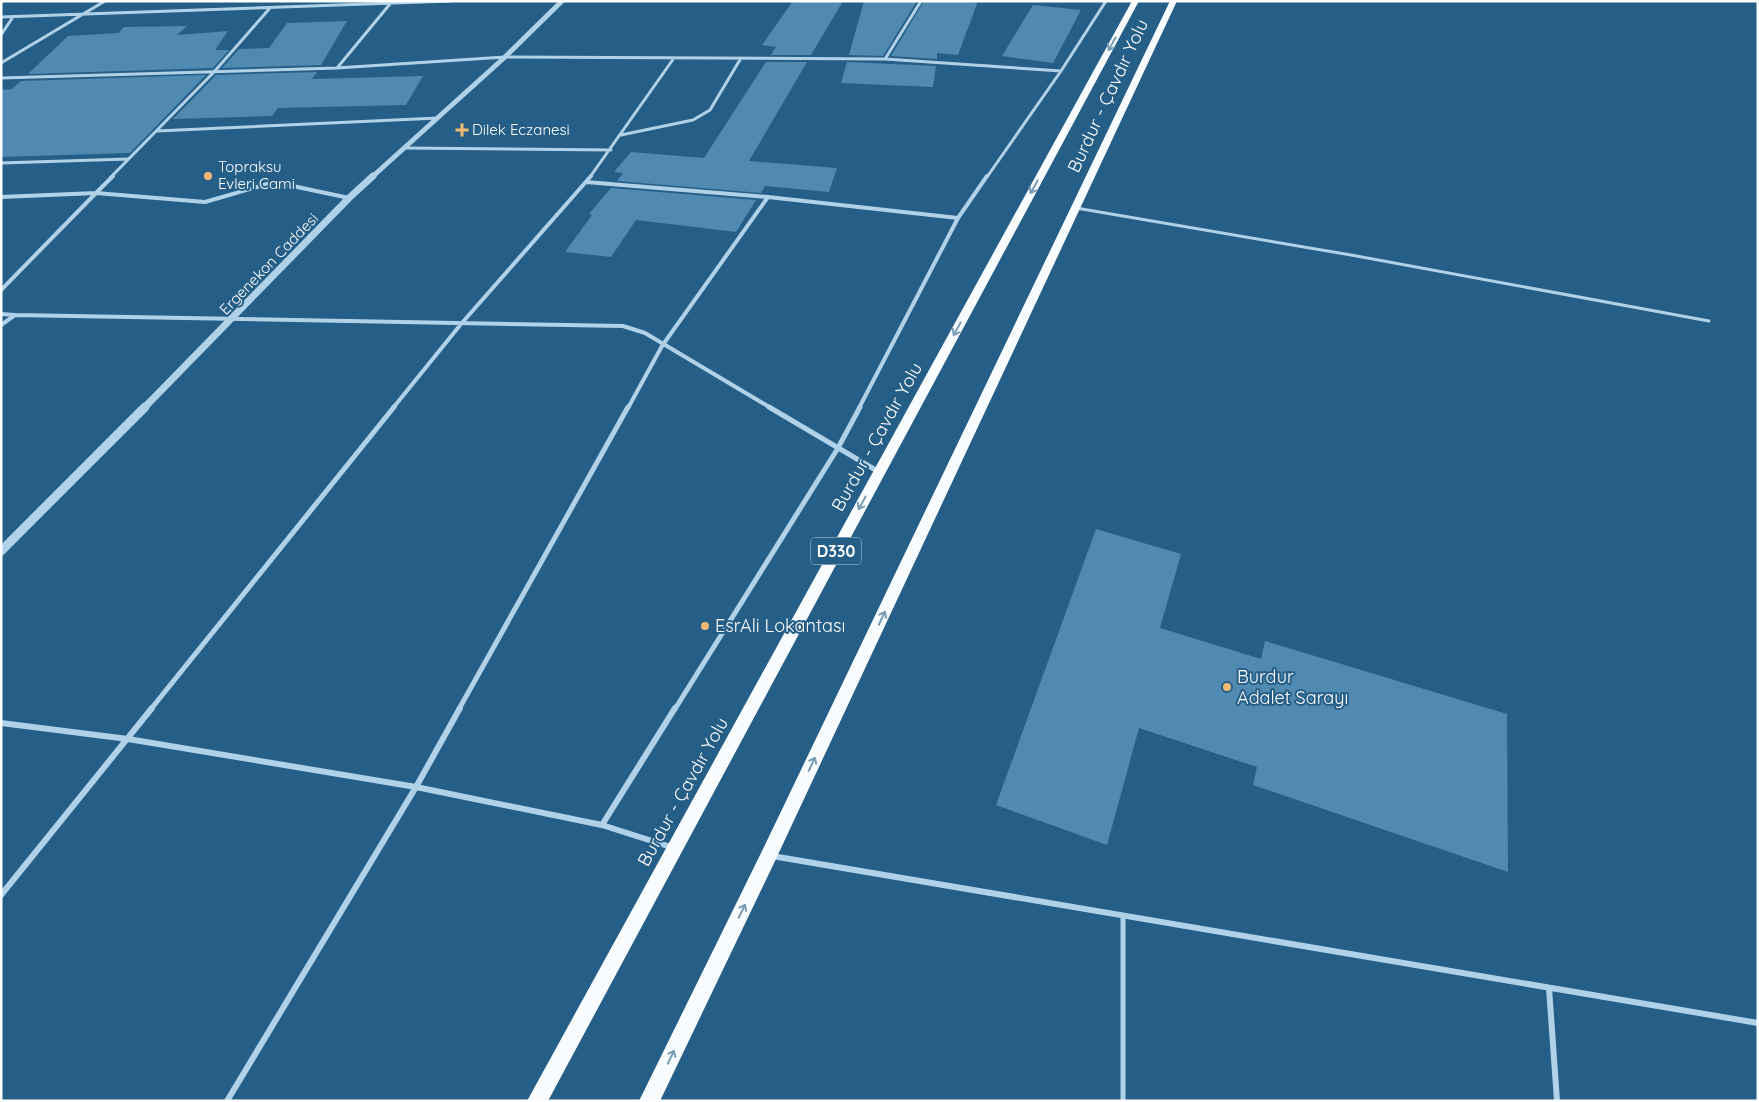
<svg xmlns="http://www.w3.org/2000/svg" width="1759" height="1102" viewBox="0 0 1759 1102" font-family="Quicksand,sans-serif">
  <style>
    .building { fill: #518ab0 }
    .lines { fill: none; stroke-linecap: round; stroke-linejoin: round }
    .service-far1 { stroke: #b0d2e8; stroke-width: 3 }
    .service { stroke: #b0d2e8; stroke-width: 5 }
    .minor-far3 { stroke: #b0d2e8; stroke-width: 3 }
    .minor-far2 { stroke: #b0d2e8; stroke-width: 4 }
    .minor-far1 { stroke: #b0d2e8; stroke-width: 5 }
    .minor { stroke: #b0d2e8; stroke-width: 6 }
    .tertiary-far2 { stroke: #b0d2e8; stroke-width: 5 }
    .tertiary-far1 { stroke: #b0d2e8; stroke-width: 7 }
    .tertiary { stroke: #b0d2e8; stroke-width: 9 }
    .trunk { fill: #f9fcfe; fill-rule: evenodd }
    .oneway { stroke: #7a9db6 }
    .poi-dot { fill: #f2bb74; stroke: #255e86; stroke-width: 2 }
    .labels { text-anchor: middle; stroke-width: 4; stroke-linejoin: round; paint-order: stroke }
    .far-poi-label { font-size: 15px; fill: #fff; stroke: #255e86; text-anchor: start }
    .far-street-label { font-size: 15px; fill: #fff; stroke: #255e86 }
    .shield { fill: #255e86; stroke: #becfdb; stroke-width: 1 }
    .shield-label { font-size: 16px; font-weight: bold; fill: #fff }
    .street-label { font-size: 18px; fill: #fff; stroke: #255e86 }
    .poi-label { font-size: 18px; fill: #fff; stroke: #255e86; text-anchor: start }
  </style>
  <rect width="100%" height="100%" fill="#255e86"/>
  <!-- building -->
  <path class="building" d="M 793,1 L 843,1 L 811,55 L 771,55 L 776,47 L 762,45 Z
    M 864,1 L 917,1 L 883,56 L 849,55 Z
    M 924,1 L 978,1 L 958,55 L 937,53 L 937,59 L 891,56 Z
    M 1033,5 L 1081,10 L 1053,63 L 1002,56 Z
    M 347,21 L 321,65 L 222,68 L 239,49 L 269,48 L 287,23 Z
    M 187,26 L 177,35 L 228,31 L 215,50 L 229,50 L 213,68 L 28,74 L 68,36 L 119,33 L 124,27 Z
    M 766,62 L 807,62 L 749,161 L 837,168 L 829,192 L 765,186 L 761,193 L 617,181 L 623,173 L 614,172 L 631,152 L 704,158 Z
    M 847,62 L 936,66 L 933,87 L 841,83 Z
    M 317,72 L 312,79 L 423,76 L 406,105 L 278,108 L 272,116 L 173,119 L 216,75 Z
    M 206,75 L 130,153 L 1,157 L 1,90 L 12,89 L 21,81 Z
    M 611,188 L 756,200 L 736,232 L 636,220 L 611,257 L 565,252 L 592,215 L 589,214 Z
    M 1096,529 L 1181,554 L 1160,628 L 1261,659 L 1265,641 L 1507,714 L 1508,872 L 1253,785 L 1257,767 L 1139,728 L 1107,845 L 996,805 Z"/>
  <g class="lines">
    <!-- service-far1 -->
    <path class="service-far1" d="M 1076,208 L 1351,255 L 1709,321"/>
    <!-- service -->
    <path class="service" d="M 1123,916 L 1123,1101"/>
    <!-- minor-far3 -->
    <path class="minor-far3" d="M 1,17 L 451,1
      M 1,35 L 13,17
      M 885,59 L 921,1
      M 1,63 L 105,1
      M 337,68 L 390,4
      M 1,78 L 337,68 L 505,57 L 885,59 L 1061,71
      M 157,131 L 438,118
      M 621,135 L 693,120 L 710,110 L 741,58
      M 405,148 L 611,150
      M 1,163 L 128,159
      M 111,177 L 214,72 L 270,8
      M 590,177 L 674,58
      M 987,177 L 1061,71 L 1106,1"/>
    <!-- minor-far2 -->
    <path class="minor-far2" d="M 586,182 L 768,197 L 958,218
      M 96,193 L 205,202 L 274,182 L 349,198
      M 96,193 L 113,176
      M 1,197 L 96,193 L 1,290
      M 1,314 L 15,315
      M 1,325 L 15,315 L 623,326 L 645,333 L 771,408
      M 393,408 L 461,324 L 591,176
      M 628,408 L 662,346 L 768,197
      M 859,408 L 958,218 L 987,176"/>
    <!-- minor-far1 -->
    <path class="minor-far1" d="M 769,407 L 879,472
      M 151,709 L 394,407
      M 459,709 L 628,407
      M 675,709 L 838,448 L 860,407"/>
    <!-- minor -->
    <path class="minor" d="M 1,723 L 128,739 L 416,787 L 602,825 L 674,848
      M 602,825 L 675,708
      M 772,856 L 1758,1023
      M 1,895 L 152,708
      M 1549,988 L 1557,1101
      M 227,1101 L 416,787 L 460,708"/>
    <!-- tertiary-far2 -->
    <path class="tertiary-far2" d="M 372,177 L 505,57 L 562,1"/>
    <!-- tertiary-far1 -->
    <path class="tertiary-far1" d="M 144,408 L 349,198 L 373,176"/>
    <!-- tertiary -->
    <path class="tertiary" d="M 1,551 L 145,407"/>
    <!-- trunk -->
    <path class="trunk" d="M 1132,1 L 1139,1 L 548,1101 L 527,1101 Z
      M 1170,1 L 1177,1 L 775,861 L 660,1101 L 639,1101 L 763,849 Z"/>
  </g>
  <!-- one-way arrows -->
  <defs><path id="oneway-shaft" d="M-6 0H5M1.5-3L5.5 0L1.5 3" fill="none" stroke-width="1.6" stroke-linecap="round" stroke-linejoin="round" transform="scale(1.25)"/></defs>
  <g class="oneway">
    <use href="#oneway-shaft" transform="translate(1112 44) rotate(119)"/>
    <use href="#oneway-shaft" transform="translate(1034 187) rotate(119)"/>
    <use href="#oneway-shaft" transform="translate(957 329) rotate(119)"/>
    <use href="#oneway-shaft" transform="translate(862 503) rotate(119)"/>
    <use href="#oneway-shaft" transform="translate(882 618) rotate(-65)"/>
    <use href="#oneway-shaft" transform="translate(812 764) rotate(-65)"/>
    <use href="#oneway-shaft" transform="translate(742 911) rotate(-64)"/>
    <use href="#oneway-shaft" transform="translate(671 1057) rotate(-64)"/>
  </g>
  <!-- markers -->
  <g class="poi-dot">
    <path d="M459.5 122.5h5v5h5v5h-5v5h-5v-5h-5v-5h5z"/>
    <circle cx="208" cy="176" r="5"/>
    <circle cx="705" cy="626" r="5"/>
    <circle cx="1227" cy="687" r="5"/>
  </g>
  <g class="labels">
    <!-- far-poi labels -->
    <g class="far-poi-label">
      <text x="472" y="135">Dilek Eczanesi</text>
      <text x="218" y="172">Topraksu<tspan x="218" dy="17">Evleri Cami</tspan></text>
    </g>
    <!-- far-street labels -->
    <g class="far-street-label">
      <text transform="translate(269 264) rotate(-46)" y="5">Ergenekon Caddesi</text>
    </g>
    <!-- shield labels -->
    <rect class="shield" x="811" y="537.5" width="50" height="27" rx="4"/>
    <g class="shield-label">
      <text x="836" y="557">D330</text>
    </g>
    <!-- street labels -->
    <g class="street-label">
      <text transform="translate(1108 96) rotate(-65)" y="6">Burdur - Çavdır Yolu</text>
      <text transform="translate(877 437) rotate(-61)" y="6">Burdur - Çavdır Yolu</text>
      <text transform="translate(683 792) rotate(-61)" y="6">Burdur - Çavdır Yolu</text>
    </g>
    <!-- poi labels -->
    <g class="poi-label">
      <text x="715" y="632">EsrAli Lokantası</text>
      <text x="1237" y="683">Burdur<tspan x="1237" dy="21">Adalet Sarayı</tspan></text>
    </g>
  </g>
  <!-- border -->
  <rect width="1759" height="1102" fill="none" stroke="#ffffff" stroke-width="5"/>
</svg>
